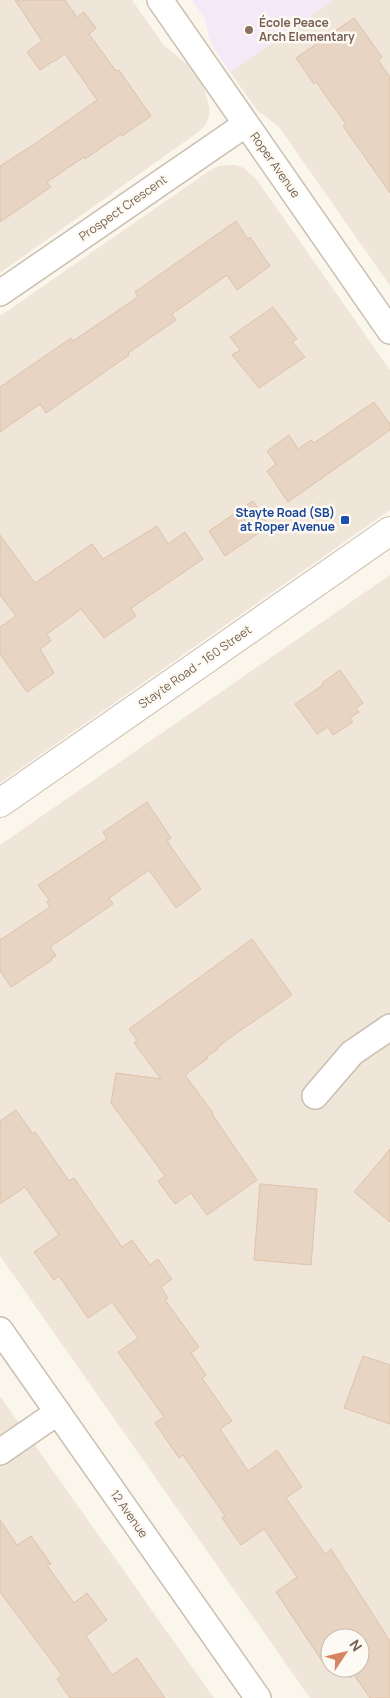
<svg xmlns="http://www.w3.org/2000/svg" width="390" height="1698" viewBox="0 0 390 1698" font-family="Manrope,sans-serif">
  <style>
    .residential { fill: #efe6d9; fill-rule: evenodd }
    .education { fill: #f3e9f7 }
    .building { fill: #e8d4c2; stroke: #dec2a9 }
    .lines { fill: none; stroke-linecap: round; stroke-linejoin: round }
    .minor-casing { stroke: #cabeb0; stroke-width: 28 }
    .secondary-casing { stroke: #ccbeaf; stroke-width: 30 }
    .minor { stroke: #fff; stroke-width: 25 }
    .secondary { stroke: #fff; stroke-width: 28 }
    .education-dot { fill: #8d6e63; stroke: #fdfaf3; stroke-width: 2 }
    .transit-dot { fill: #1a4fb4; stroke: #fdfaf3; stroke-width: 2 }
    .labels { text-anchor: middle; stroke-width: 5; stroke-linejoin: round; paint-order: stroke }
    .education-label { font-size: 12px; font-weight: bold; fill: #785e54; stroke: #fdfaf3; text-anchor: start }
    .street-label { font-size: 12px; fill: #746051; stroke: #fdfaf3 }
    .transit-label { font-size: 12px; font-weight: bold; fill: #164399; stroke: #fdfaf3; text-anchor: end }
  </style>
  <rect width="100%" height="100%" fill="#fbf6ec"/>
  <!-- residential -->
  <path class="residential" d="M 0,0 L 132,0 L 163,44 L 188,65 L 203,86 L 209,105 L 209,116 L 205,126 L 197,133 L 0,273 Z
    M 334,0 L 390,0 L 390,286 L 279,127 L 257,110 L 230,72 Z
    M 227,165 L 236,165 L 244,168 L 257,180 L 390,370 L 390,510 L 0,783 L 0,316 L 209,171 L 218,166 Z
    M 390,575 L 390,1698 L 310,1698 L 0,1256 L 0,845 ZM 330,1638 L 360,1638 L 360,1668 L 330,1668 Z
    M 0,1396 L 214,1698 L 0,1698 Z"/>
  <!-- education -->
  <path class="education" d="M 192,0 L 334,0 L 230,72 L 211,44 L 204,17 Z"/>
  <!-- building -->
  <path class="building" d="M 15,0 L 65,0 L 77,17 L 84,12 L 96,28 L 89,34 L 116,71 L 119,70 L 151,116 L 122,136 L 121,134 L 85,159 L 84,157 L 47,182 L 51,187 L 0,222 L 0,166 L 36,143 L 97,100 L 65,54 L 55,61 L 55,60 L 40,70 L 27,52 L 42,41 Z
    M 354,18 L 382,57 L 378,60 L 390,77 L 390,193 L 343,126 L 346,124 L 316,82 L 314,84 L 296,58 Z
    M 236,221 L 248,239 L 250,237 L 270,266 L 237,290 L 227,275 L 172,314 L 176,320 L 128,353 L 129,355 L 46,413 L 40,404 L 0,432 L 0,387 L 71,338 L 73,341 L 138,297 L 135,292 Z
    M 273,307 L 297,339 L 292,342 L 305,357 L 259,388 L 232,355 L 240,350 L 230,337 Z
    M 374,402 L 390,424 L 390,430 L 288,502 L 267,471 L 276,464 L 267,451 L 289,435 L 298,449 L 311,440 L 314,443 Z
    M 253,501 L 269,526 L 225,556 L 209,531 Z
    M 157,526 L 168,544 L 185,532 L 203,559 L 137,604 L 131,609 L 136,616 L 104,638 L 81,609 L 47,634 L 51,641 L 40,649 L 54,673 L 27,692 L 0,654 L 0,627 L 16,616 L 0,595 L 0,535 L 35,583 L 92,544 L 103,559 Z
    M 340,670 L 363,703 L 356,708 L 359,712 L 350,718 L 353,722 L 333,735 L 328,727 L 317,734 L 295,704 L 323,685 L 322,683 Z
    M 147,802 L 171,838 L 167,840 L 171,847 L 201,889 L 176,908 L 149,870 L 109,898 L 113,904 L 50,947 L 56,956 L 51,958 L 52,960 L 11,987 L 0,971 L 0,940 L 50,907 L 47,902 L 49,900 L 38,885 L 107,839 L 103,832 Z
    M 252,939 L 292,995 L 228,1039 L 217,1048 L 218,1049 L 207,1056 L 208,1058 L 185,1075 L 213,1113 L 212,1114 L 257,1180 L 207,1215 L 191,1193 L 175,1204 L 158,1181 L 165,1176 L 111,1103 L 116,1073 L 161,1079 L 134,1043 L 137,1040 L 129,1029 Z
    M 16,1110 L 33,1134 L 35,1132 L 69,1181 L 74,1178 L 122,1247 L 132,1240 L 150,1265 L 158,1259 L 172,1279 L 161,1287 L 168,1298 L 165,1300 L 199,1347 L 191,1353 L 206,1375 L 202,1378 L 232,1421 L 220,1429 L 248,1471 L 277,1450 L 302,1487 L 286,1498 L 325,1554 L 331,1549 L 390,1641 L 390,1698 L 370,1698 L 354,1675 L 350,1678 L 344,1668 L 360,1668 L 360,1638 L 330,1638 L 330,1656 L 322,1661 L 276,1592 L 297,1577 L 264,1529 L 241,1545 L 222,1518 L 225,1516 L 183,1455 L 179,1458 L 155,1423 L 164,1417 L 118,1352 L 138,1338 L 112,1302 L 88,1318 L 59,1276 L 54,1280 L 34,1252 L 59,1235 L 25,1187 L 0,1204 L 0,1121 Z
    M 390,1149 L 390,1222 L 354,1192 Z
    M 260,1184 L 317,1189 L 311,1265 L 254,1260 Z
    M 363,1356 L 390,1365 L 390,1424 L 344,1408 Z
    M 0,1520 L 17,1545 L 31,1536 L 51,1564 L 47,1565 L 74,1603 L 87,1593 L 107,1620 L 86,1636 L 112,1675 L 137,1658 L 165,1698 L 70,1698 L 57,1679 L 62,1675 L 0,1592 Z"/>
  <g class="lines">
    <!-- minor casing -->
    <g class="minor-casing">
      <path id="minor" d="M 160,0 L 390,331
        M 0,293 L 246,124
        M 315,1096 L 352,1053 L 390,1027
        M 0,1330 L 258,1698
        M 0,1452 L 58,1412"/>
    </g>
    <!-- secondary casing -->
    <g class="secondary-casing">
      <path id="secondary" d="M 0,803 L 390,531"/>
    </g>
    <!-- minor -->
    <use href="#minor" class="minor"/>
    <!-- secondary -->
    <use href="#secondary" class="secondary"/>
  </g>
  <!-- markers -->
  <circle class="education-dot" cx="249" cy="30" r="5"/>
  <rect class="transit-dot" x="340" y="515" width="10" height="10" rx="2.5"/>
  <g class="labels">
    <!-- education labels -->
    <g class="education-label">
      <text x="259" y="27">École Peace<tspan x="259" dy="14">Arch Elementary</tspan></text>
    </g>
    <!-- street labels -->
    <g class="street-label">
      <text transform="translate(275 165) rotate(55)" y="4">Roper Avenue</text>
      <text transform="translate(123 208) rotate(-35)" y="4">Prospect Crescent</text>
      <text transform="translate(195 667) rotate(-35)" y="4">Stayte Road - 160 Street</text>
      <text transform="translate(129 1514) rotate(55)" y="4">12 Avenue</text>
    </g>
    <!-- transit labels -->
    <g class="transit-label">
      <text x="335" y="517">Stayte Road (SB)<tspan x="335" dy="14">at Roper Avenue</tspan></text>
    </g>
  </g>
  <!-- north arrow -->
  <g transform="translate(345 1653) rotate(55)"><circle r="24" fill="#fdfaf3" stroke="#c6bcb2"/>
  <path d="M0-4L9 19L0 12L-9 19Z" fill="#d58561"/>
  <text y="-8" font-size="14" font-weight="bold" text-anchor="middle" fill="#746051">N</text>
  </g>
</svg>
